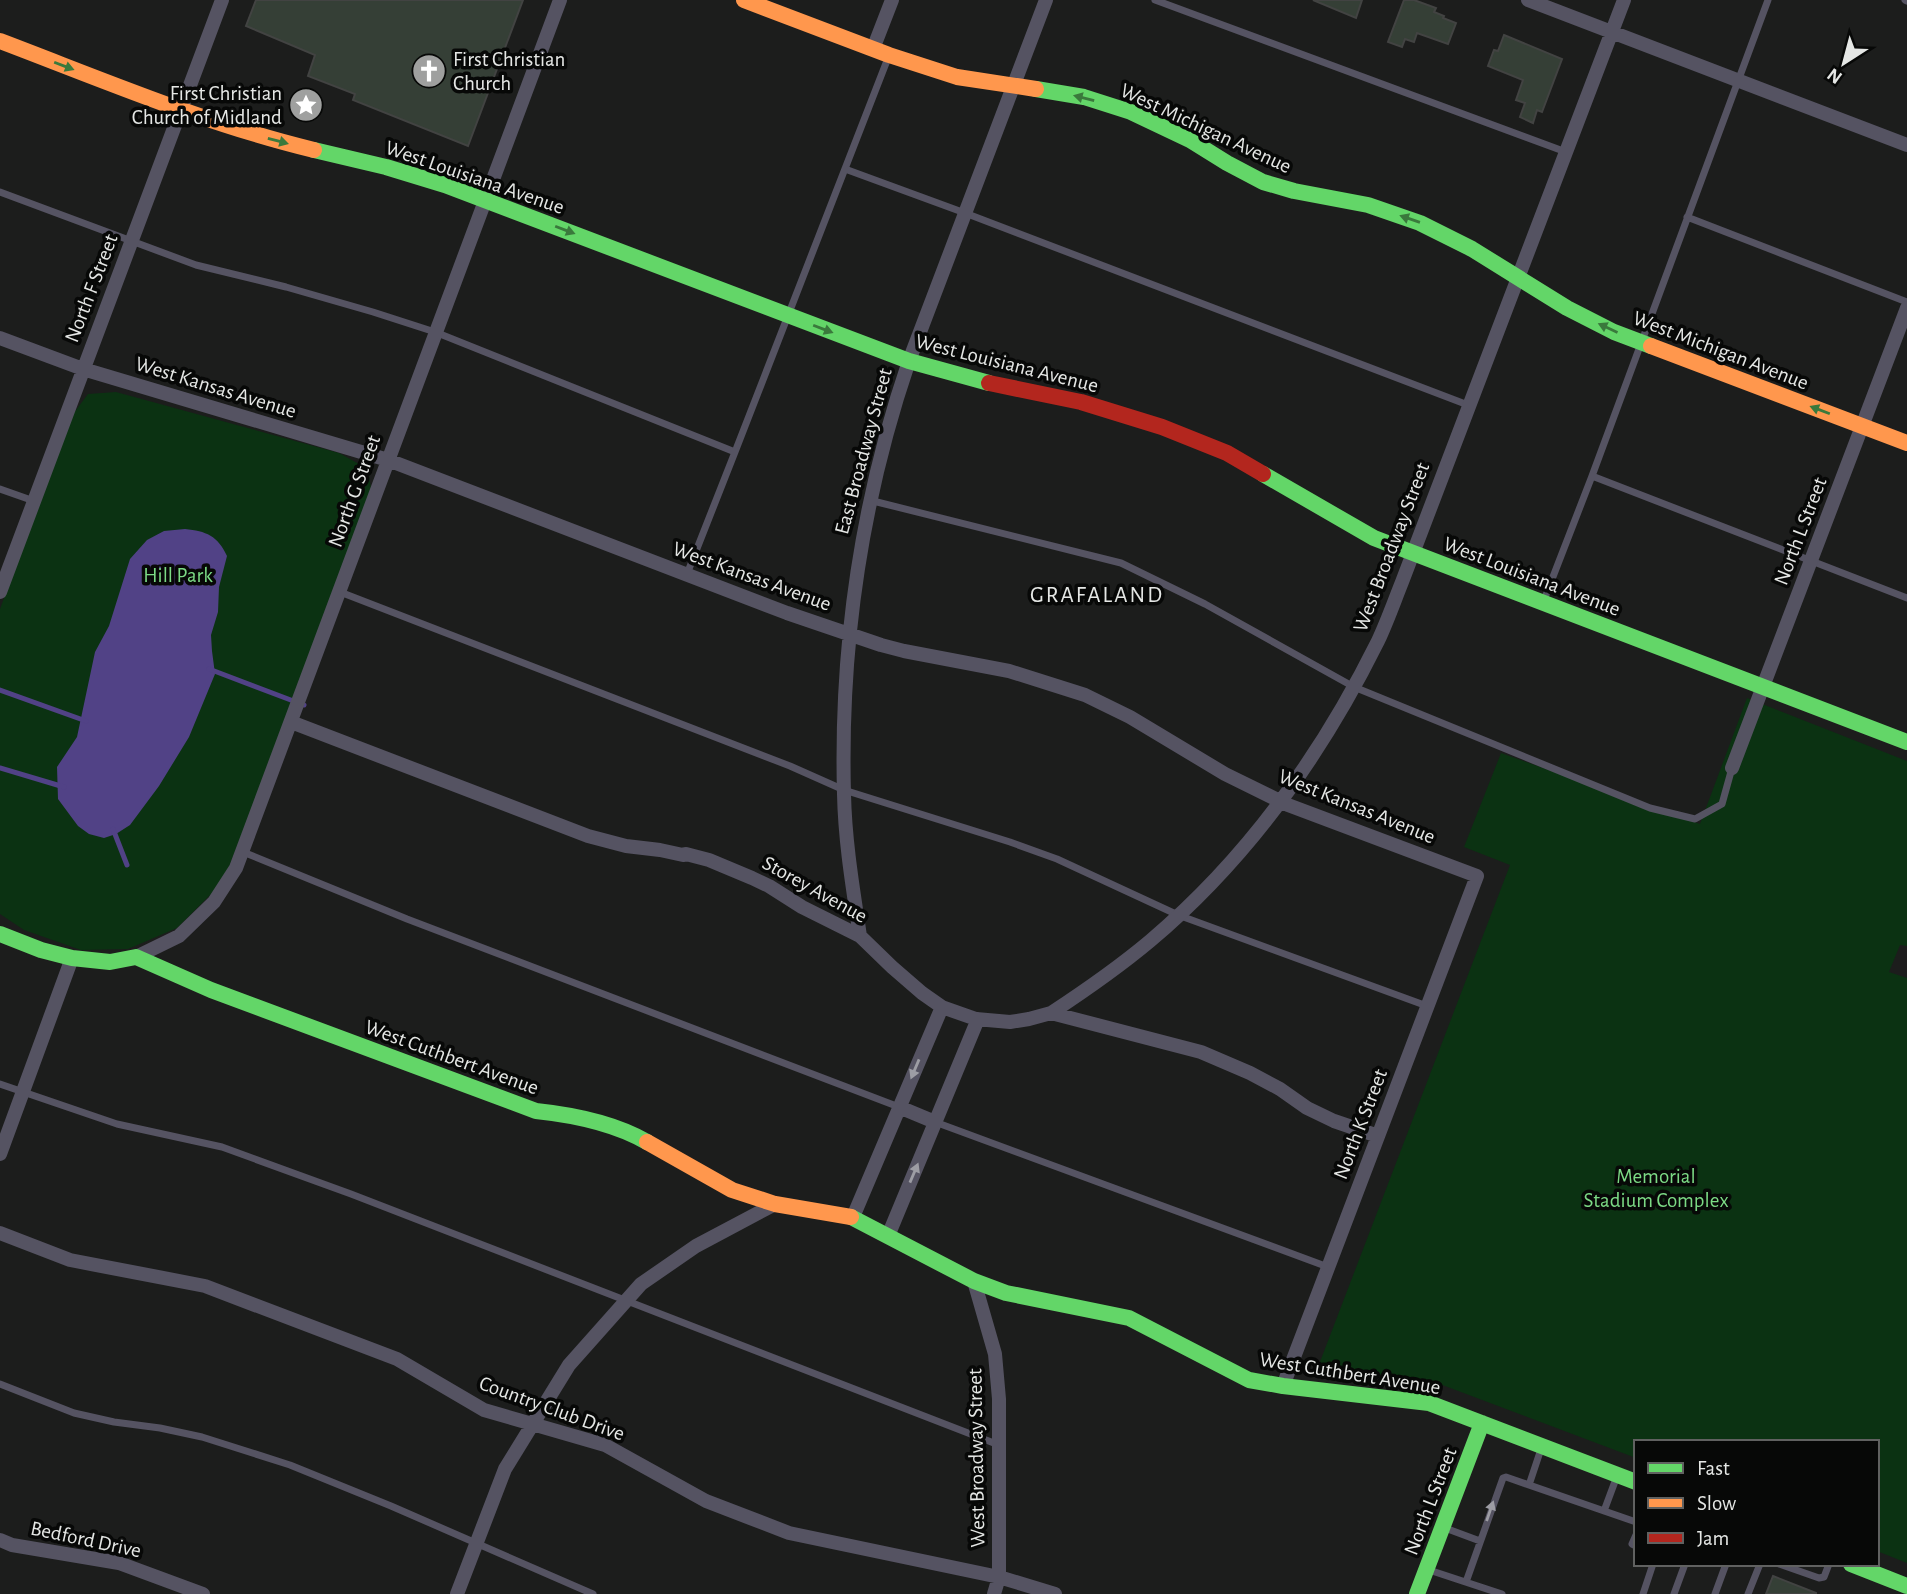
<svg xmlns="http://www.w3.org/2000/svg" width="1907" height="1594" viewBox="0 0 1907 1594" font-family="'Alegreya Sans',sans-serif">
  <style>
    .green { fill: #0b3212 }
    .water { fill: #514286 }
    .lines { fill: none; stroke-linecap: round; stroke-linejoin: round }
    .stream { stroke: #514286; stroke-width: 5 }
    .building { fill: #353f36; stroke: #424342; stroke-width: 2 }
    .lane { stroke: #555362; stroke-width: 7 }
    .street { stroke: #555362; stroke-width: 14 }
    .fast { stroke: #63d668; stroke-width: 16 }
    .slow { stroke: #ff974d; stroke-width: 16 }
    .jam { stroke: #b3261e; stroke-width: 16 }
    .oneway { fill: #3a793c }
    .oneway2 { fill: #9d9da4 }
    .labels { text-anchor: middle; stroke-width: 7; stroke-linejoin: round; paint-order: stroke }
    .poi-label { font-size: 21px; fill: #e5e7e5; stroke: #070807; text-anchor: start }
    .street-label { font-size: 21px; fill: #e5e7e5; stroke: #070807 }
    .park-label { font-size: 21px; fill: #7cda85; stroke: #070807 }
    .neighbourhood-label { font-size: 23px; letter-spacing: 2px; fill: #e5e7e5; stroke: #070807 }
  </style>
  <rect width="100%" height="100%" fill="#1c1d1c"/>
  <!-- green -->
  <path class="green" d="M 116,392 L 339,453 L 368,469 L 373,502 L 223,882 L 177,928 L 128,949 L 81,950 L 24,930 L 0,914 L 0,609 L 70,418 L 88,394 Z
    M 1747,698 L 1907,761 L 1907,946 L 1900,945 L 1889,972 L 1907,978 L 1907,1563 L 1877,1551 L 1877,1442 L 1636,1442 L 1636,1458 L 1437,1383 L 1318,1367 L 1510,865 L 1464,847 L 1501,753 L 1700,824 Z"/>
  <!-- water -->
  <path class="water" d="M 185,529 C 206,531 218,536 227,556 L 219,587 L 218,612 L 211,635 L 212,651 L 215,674 L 189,737 L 159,786 L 130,825 L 116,834 L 104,838 L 89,834 L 78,826 L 58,799 L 57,767 L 77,737 L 95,652 L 109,626 L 130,559 L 147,540 L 164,531 Z"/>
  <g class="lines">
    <!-- stream -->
    <path class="stream" d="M 209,669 L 304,705
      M 0,690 L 86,721
      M 0,768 L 64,787
      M 113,829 L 127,865"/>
  </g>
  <!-- building -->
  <path class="building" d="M 256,0 L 523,0 L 468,146 L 353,100 L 355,94 L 308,76 L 315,55 L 246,26 Z
    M 1313,0 L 1362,0 L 1356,18 Z
    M 1404,0 L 1414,0 L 1436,8 L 1434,12 L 1444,16 L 1443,18 L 1456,23 L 1448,44 L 1417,33 L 1414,42 L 1405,39 L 1402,47 L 1388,42 Z
    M 1504,35 L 1562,59 L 1542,112 L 1537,110 L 1533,123 L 1520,117 L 1525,103 L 1516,100 L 1523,80 L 1488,66 L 1494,50 L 1498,51 Z
    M 1773,1576 L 1816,1593 L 1816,1594 L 1766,1594 Z"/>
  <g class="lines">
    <!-- lane -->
    <path class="lane" d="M 1155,0 L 1566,152
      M 1905,0 L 1907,1
      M 845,169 L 965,213 L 1468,405
      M 0,192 L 196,265 L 286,287 L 373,312 L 435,332 L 735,452 L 687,574
      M 1687,217 L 1907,302
      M 735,452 L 888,58
      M 1592,476 L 1768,0
      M 0,489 L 34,501
      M 869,500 L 1121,563 L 1205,604 L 1354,687 L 1650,808 L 1695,819 L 1722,804 L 1732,768
      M 340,592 L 790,766 L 844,790 L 1010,842 L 1057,859 L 1178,915 L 1427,1006
      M 1544,600 L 1592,476 L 1907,598
      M 243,852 L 407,919 L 899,1107
      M 0,1084 L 117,1124 L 222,1147 L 351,1194 L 999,1445
      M 935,1122 L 1328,1267
      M 0,1384 L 74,1413 L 114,1422 L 160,1428 L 202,1437 L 290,1465 L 391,1506 L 593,1594
      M 1529,1485 L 1541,1449
      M 1604,1511 L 1617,1476
      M 1445,1528 L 1480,1541
      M 1636,1535 L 1632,1544 L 1636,1546
      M 1779,1564 L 1819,1578 L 1824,1577 L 1829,1564
      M 1429,1570 L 1502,1594
      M 1466,1582 L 1503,1478 L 1506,1477 L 1636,1522
      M 1643,1594 L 1653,1564
      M 1674,1594 L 1685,1564
      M 1715,1594 L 1726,1564
      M 1748,1594 L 1760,1564"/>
    <!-- street -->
    <path class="street" d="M 1528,0 L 1907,145
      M 873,49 L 892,0
      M 0,338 L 83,369 L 388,460 L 787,613 L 881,645 L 904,651 L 1009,671 L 1085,695 L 1130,717 L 1225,774 L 1288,805 L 1477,876 L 1283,1386
      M 0,592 L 222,0
      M 291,722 L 588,836 L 626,846 L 660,850 L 683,855 L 686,854 L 709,860 L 752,878 L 769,886 L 802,907 L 860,936 L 892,967 L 922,993 L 942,1007 L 976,1019 L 1010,1022 L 1029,1019 L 1051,1013 L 1201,1052 L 1250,1073 L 1280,1089 L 1307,1108 L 1334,1121 L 1378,1136
      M 1732,768 L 1907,308
      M 860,936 C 853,889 845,842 844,794 C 840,645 861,502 909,361 L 1046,0
      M 136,957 L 179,936 L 214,902 L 236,868 L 560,0
      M 1051,1013 C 1086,990 1119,967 1150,941 C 1247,859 1322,754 1378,641 C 1387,622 1394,602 1402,582 L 1624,0
      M 899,1107 L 935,1122
      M 0,1154 L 72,958
      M 853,1217 L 942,1007
      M 0,1233 L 70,1260 L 205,1286 L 397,1359 L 484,1410 L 605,1445 L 706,1501 L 789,1533 L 999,1577 L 1055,1594
      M 888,1236 L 978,1019
      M 974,1281 L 995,1354 L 999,1399 L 999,1577 L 994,1594
      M 0,1540 L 12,1545 L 119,1563 L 203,1594
      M 457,1594 L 505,1469 L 569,1365 L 641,1284 L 696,1246 L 775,1204"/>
    <!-- fast -->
    <path class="fast" d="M 1036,89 L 1084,97 L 1131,112 L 1190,140 L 1227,163 L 1263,182 L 1294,191 L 1368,205 L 1420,223 L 1472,249 L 1567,308 L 1614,332 L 1651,346
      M 314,150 L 386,167 L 445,185 L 909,361 L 989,383
      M 1263,474 L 1374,538 L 1907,742
      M 0,934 L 41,950 L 72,958 L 110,962 L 136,957 L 211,990 L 536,1111 C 574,1115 614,1123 647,1142
      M 851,1217 L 974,1281 L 1006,1293 L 1129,1318 L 1249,1380 L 1283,1386 L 1429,1403 L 1636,1482
      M 1851,1564 L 1907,1586
      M 1417,1594 L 1482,1423"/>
    <!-- slow -->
    <path class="slow" d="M 744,0 L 889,55 L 957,77 L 1036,89
      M 0,41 C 103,80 206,124 314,150
      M 1651,346 L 1907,443
      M 647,1142 L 732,1190 L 775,1204 L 851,1217"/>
    <!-- jam -->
    <path class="jam" d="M 989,383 L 1081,402 L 1162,427 L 1227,453 L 1263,474"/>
  </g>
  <!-- one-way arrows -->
  <defs><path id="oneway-solid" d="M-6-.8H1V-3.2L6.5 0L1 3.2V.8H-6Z" transform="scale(1.75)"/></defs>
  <g class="oneway">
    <use href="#oneway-solid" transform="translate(64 66) rotate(21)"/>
    <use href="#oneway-solid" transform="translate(1084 98) rotate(-166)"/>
    <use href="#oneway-solid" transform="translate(278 141) rotate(15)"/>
    <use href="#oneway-solid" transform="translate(1410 219) rotate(-161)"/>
    <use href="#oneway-solid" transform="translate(565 230) rotate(21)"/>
    <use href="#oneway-solid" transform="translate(1608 328) rotate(-155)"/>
    <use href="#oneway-solid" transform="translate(823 329) rotate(21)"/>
    <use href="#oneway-solid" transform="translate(1820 410) rotate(-159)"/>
  </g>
  <g class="oneway2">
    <use href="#oneway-solid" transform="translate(915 1069) rotate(113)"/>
    <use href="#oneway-solid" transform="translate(914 1173) rotate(-67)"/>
    <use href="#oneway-solid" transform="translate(1490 1511) rotate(-71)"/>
  </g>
  <!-- icons -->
  <defs>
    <g id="church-disc" transform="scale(1.75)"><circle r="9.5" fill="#9fa09f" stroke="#070807"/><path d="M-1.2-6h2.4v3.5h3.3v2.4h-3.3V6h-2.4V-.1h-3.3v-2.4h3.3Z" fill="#fff"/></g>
    <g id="sight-disc" transform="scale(1.75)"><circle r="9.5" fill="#9fa09f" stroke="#070807"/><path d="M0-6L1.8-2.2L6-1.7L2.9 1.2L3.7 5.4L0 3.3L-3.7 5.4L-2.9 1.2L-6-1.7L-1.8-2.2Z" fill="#fff"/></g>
  </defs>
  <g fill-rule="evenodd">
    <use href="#church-disc" x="429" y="71"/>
    <use href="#sight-disc" x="306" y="105"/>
  </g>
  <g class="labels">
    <!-- poi labels -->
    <g class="poi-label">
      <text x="453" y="66">First Christian<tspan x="453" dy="24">Church</tspan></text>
      <text x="282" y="100" text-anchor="end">First Christian<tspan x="282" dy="24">Church of Midland</tspan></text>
    </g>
    <!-- street labels -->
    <g class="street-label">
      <text transform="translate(1206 128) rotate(25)" y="7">West Michigan Avenue</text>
      <text transform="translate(475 177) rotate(19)" y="7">West Louisiana Avenue</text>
      <text transform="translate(91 288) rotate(-69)" y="7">North F Street</text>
      <text transform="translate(1721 350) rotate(21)" y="7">West Michigan Avenue</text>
      <text transform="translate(1007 363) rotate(14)" y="7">West Louisiana Avenue</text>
      <text transform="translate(216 387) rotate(17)" y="7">West Kansas Avenue</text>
      <text transform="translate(863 451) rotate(-75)" y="7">East Broadway Street</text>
      <text transform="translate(354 491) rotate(-70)" y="7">North G Street</text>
      <text transform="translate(1800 531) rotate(-69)" y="7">North L Street</text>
      <text transform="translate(1391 547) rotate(-69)" y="7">West Broadway Street</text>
      <text transform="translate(752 576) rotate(20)" y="7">West Kansas Avenue</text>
      <text transform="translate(1532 576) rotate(21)" y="7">West Louisiana Avenue</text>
      <text transform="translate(1357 806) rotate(22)" y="7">West Kansas Avenue</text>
      <text transform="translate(815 889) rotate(29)" y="7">Storey Avenue</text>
      <text transform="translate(452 1057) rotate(20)" y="7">West Cuthbert Avenue</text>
      <text transform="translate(1360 1124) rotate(-69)" y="7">North K Street</text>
      <text transform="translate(1350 1373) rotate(9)" y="7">West Cuthbert Avenue</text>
      <text transform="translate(552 1408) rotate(20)" y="7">Country Club Drive</text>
      <text transform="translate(976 1458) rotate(-91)" y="7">West Broadway Street</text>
      <text transform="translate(1430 1501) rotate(-69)" y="7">North L Street</text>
      <text transform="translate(86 1539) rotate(12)" y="7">Bedford Drive</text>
    </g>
    <!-- park labels -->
    <g class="park-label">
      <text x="178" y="582">Hill Park</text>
      <text x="1656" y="1183">Memorial<tspan x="1656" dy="24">Stadium Complex</tspan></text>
    </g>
    <!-- neighbourhood labels -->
    <g class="neighbourhood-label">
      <text x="1097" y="602">GRAFALAND</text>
    </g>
  </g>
  <!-- legend -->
  <rect x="1634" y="1440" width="245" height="126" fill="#070807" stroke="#606160" stroke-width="2"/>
  <rect x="1648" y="1463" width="35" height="10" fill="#63d668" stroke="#606160" stroke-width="2"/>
  <text x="1697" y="1475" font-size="21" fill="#e5e7e5">Fast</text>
  <rect x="1648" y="1498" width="35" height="10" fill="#ff974d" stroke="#606160" stroke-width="2"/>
  <text x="1697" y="1510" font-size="21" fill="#e5e7e5">Slow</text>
  <rect x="1648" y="1533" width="35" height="10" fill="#b3261e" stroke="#606160" stroke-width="2"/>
  <text x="1697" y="1545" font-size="21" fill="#e5e7e5">Jam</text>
  <!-- north arrow -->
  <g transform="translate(1844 63) rotate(216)" stroke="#070807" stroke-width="5" paint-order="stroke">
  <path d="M0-5L12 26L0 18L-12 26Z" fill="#e5e7e5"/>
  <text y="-10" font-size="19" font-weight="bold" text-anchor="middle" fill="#e5e7e5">N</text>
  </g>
</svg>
